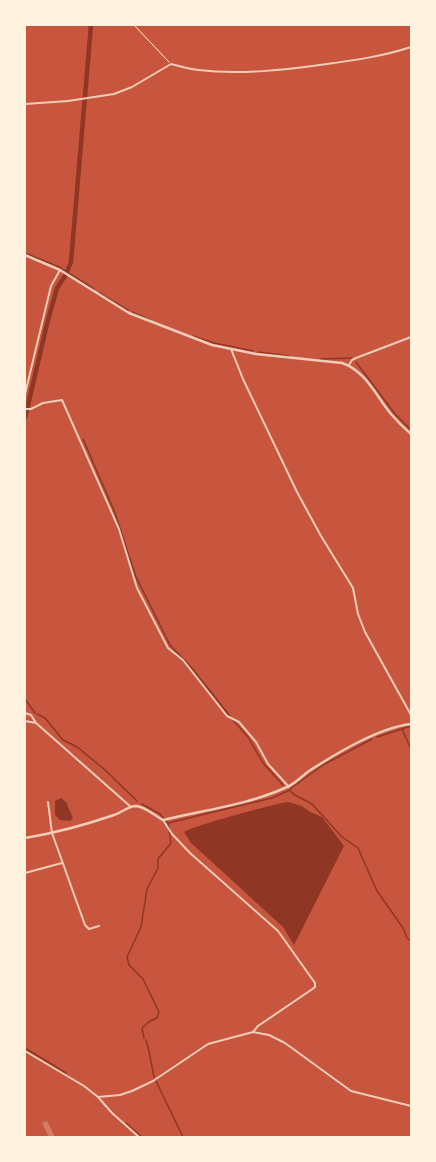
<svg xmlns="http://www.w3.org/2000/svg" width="436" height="1162" viewBox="0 0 436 1162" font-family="Manrope,sans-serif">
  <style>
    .water { fill: #8f3625 }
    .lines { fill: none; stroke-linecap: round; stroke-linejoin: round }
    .stream { stroke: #8f3625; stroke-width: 1.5 }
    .canal { stroke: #8f3625; stroke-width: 4.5 }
    .building { fill: #d67c66 }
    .path { stroke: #fff3e0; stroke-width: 1 }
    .minor { stroke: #f1ccb7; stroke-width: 2 }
    .tertiary { stroke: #f1ccb7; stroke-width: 2.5 }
  </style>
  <rect width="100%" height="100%" fill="#c8553d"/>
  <!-- water -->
  <path class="water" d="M 61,798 L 66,802 L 73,818 L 70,821 L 60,820 L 55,815 L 55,801 Z
    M 288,802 L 302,806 L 310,812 L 322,817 L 344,846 L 294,945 L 283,927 L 191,843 L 184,832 C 189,827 277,803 288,802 Z"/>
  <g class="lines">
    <!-- stream -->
    <path class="stream" d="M 25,253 L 59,267 L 94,289
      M 99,293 L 128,310
      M 132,312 L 150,320
      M 193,336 L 214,343 L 253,351
      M 259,352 L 289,356
      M 320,359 L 352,358
      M 356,362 L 395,414 L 411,430
      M 83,439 L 115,513 L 136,577 L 170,645 L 191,667 L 230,716
      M 25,699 L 35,713
      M 37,714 L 45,718 L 63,740 L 77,747 L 104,769 L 137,801
      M 232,719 L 248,737 L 263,763 L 283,785
      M 402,729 L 411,749
      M 377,737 L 411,726
      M 290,789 L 323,765 L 372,739
      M 142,804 L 160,814 L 168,823
      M 168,823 L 272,798 L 290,790 L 293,794 L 312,804 L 342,837 L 358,848 L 377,891 L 403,928 L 407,938 L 411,941
      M 144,1038 L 142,1028 L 150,1021 L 157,1018 L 159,1012 L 143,979 L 129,965 L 127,957 L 141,927 L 147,889 L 158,868 L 158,859 L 171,843 L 168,823
      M 146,1040 L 149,1051 L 154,1077
      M 25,1048 L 66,1073
      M 156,1081 L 183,1137
      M 126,1123 L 142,1137"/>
    <!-- canal -->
    <path class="canal" d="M 67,272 L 71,262 L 91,25
      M 25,418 L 47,324 L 57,288 L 65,276"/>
  </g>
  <!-- building -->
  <path class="building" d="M 47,1121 L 55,1137 L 49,1137 L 42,1123 Z"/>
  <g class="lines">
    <!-- path -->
    <path class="path" d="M 134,25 L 169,62"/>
    <!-- minor -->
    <path class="minor" d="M 25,104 L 68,101 L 114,94 L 132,87 L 171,64 C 180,66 189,69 198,70 C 241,75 285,70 327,64 C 356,60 384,56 411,47
      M 231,349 L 243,379 L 297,492 L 321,536 L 353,588 L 358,614 L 365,632 L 411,715
      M 349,365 L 352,360 L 356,358 L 411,337
      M 25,394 L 51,286 L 60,270
      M 25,409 L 31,409 L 43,403 L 62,400 L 119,529 L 137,588 L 168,648 L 183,660 L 227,716 L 239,722 L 256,742 L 268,764 L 289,787
      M 25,713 L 31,715 L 36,723 L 131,807
      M 25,721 L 36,723
      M 48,802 L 52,833 L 85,925 L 89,929 L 99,926
      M 163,820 L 172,834 L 190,853 L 278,931 L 315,983 L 315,987 L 311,990 L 258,1026 L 253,1032
      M 25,873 L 62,863
      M 25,1051 L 84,1086 L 98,1097 L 112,1113 L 139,1137
      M 98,1097 L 120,1095 L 132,1091 L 153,1081 L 208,1044 L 253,1032 L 269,1035 L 285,1043 L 351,1091 L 411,1106"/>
    <!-- tertiary -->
    <path class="tertiary" d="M 25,255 L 60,270 L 129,313 L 212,345 L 256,354 L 342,363 C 366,371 376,396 391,414 C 397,421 404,428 411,434
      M 25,838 C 55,833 85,825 114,815 C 121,813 128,806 136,806 C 146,807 155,816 163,820 C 204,810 248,805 287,787 C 295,784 302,776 309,771 C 337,753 378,728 411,724"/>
  </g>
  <!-- border -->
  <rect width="436" height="1162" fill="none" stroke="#fff3e0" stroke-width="52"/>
</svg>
